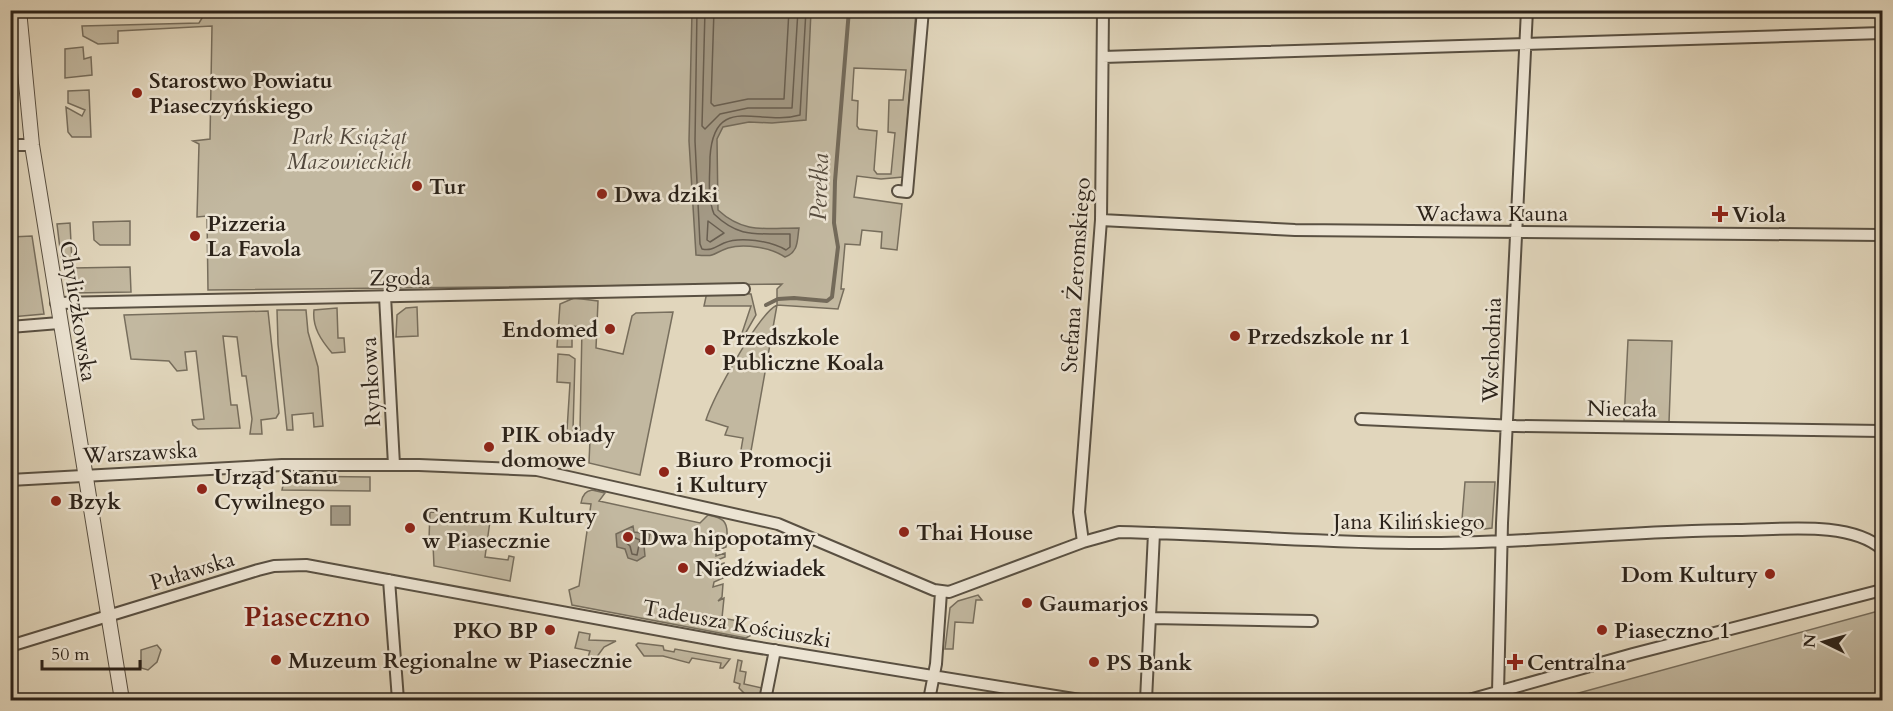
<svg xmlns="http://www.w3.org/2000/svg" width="1893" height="711" viewBox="0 0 1893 711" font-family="Cardo,serif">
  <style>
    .green { fill: #c2b8a0; stroke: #776e5d; stroke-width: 1.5; fill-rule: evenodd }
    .water { fill: #a39985; stroke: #736a5a; stroke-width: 1.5 }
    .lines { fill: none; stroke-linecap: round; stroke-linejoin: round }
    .shore { stroke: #685e50; stroke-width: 1.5 }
    .stream { stroke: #736a5a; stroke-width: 4 }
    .minor-casing { stroke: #595042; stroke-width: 14 }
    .tertiary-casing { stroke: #595042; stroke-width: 16 }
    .minor { stroke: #ece4d3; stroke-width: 10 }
    .tertiary { stroke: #ece4d3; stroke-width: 14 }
    .poi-dot { fill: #8f2418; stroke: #ece4d3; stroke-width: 2 }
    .labels { text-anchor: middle; stroke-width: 5; stroke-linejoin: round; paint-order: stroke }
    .poi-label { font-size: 22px; font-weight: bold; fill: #2c231a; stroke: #ece4d3; text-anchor: start }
    .park-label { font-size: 22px; font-style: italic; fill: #52483c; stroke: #ece4d3 }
    .street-label { font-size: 22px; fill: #2c231a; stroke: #ece4d3 }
    .water-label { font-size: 24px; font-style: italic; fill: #564c3f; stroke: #ece4d3 }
    .district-label { font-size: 28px; font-weight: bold; fill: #7a1f14; stroke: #ece4d3 }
  </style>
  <rect width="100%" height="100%" fill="#e1d6bc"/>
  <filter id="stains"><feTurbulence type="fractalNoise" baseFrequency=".00333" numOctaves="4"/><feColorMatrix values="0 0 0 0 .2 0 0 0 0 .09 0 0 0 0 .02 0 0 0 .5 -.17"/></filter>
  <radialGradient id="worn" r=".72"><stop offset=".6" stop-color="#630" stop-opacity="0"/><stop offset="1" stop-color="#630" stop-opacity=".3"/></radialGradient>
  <!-- green -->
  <path class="green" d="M 207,10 L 916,11 L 903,177 L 881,179 L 857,176 L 854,197 L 902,204 L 897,250 L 881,248 L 882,232 L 862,230 L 860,245 L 845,244 L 841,289 L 844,289 L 838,309 L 777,305 L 751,451 L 741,450 L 743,438 L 725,435 L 728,427 L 706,420 C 713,398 758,314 777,305 L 777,289 L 782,284 L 208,290 L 207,216 L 197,217 L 199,144 L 193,141 L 210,139 L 212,26 L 118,31 L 118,43 L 98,44 L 83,36 L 82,26 L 199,23 ZM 854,68 L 906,70 L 903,100 L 889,100 L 888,132 L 895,133 L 891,174 L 877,174 L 874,170 L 877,131 L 859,129 L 857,126 L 858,101 L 852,100 Z
    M 83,47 L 84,59 L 91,57 L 92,75 L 65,78 L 65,49 Z
    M 89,90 L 91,137 L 72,137 L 68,132 L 66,107 L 82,116 L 85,110 L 68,103 L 68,91 Z
    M 130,221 L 130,245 L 100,245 L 94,240 L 93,222 Z
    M 70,223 L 72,262 L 68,258 L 61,257 L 57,224 Z
    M 32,236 L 44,314 L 11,317 L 11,237 Z
    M 130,267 L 131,292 L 73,293 L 72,268 Z
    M 707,292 L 751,294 L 756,315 L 745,334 L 742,333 L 751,306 L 704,306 Z
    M 574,298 L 598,301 L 596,348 L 623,354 L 632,316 L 636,313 L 673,312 L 640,475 L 589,463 L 590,439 L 563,434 L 563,430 L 567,430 L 570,383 L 557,382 L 558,354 L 569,355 L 575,359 L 573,430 L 580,431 L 582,327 L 572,326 L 572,347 L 557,347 L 560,304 Z
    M 417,307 L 418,336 L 396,337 L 397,315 L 406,308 Z
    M 337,308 L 338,338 L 344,338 L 345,352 L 332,353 C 321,340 312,327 314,310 Z
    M 277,310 L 306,310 L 308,332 L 318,367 L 323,426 L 314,427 L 313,413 L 292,415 L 293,430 L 287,430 L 278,344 Z
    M 268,311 L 279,413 L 276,418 L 261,420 L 262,434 L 250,434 L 252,419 L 246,376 L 242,376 L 237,337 L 223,336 L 231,405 L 237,405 L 240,428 L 198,429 L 193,425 L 192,420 L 204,419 L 196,351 L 185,352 L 187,370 L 177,371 L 169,361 L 131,359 L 124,315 Z
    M 1628,340 L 1672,341 L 1669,422 L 1624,421 Z
    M 285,476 L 370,477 L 370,491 L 282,490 Z
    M 1465,482 L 1495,482 L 1492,528 L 1461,532 Z
    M 592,490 L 605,493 L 599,501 L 700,523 L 708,515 C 722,518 728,520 727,536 L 717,540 L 717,546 L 726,543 L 726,547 L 716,551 L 716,556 L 725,553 L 725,557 L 715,561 L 715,566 L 724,563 L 724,567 L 714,571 L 714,576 L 724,573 L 723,578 L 714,582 L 713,587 L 723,584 L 722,597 L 718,601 L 724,598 L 722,618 L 738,621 L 741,629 L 753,631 L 753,634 L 746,638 L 572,605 L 569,590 L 579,586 L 591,504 L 581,503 C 582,495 585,491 592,490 Z
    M 430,512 L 472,513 L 490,521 L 485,557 L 508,560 L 509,556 L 514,557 L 510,581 L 434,566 L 433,544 L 429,539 Z
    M 978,595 L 982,600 L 976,600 L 973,623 L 955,622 L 953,649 L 945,649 L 950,608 L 958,601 Z
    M 1882,610 L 1882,700 L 1553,700 Z
    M 579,632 L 590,634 L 589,640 L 616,641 L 604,647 L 596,658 L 588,657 L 590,651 L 575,648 Z
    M 638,643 L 663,646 L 664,650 L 674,652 L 675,649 L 730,659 L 723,668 L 720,668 L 721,663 L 692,658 L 689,663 L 663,656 L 644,656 L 636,645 Z
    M 157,645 L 161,650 L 157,662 L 148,670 L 141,668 L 141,650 Z
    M 738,660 L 742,661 L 740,671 L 746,672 L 744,684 L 762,688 L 760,700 L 748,697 L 739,688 L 740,684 L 734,682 Z"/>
  <!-- water -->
  <path class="water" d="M 692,11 L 811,11 L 806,120 L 772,123 L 749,122 L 723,127 L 717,139 L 718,210 C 744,234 766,228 799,228 C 797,240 799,252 785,257 C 771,248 745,243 728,248 C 711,254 717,257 696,255 L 689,141 Z
    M 331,506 L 350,506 L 350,525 L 331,525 Z
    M 633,526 L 634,532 L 650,534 L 648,544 L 644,546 L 645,556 L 637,561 L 628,558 L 625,549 L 617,547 L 616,534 Z"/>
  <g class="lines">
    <!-- shore -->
    <path class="shore" d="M 697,10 L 695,141 L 700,244 L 702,249 C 712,251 715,247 724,243 C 740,236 771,241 786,250 L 790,247 L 790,234 C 757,233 740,239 714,214 C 707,197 710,175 710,157 C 714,92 759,127 800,115 L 806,10
      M 705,10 L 702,126 L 705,129 L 720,114 L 748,108 L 792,108 L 798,10
      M 714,10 L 711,103 L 714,106 L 748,99 L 784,99 L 789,10
      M 708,221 L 724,233 L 710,242 L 707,240 Z
      M 628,535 L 640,540 L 637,555 L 632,554 L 630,546 L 624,541 L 624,537 Z"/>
    <!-- stream -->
    <path class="stream" d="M 766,305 L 778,299 L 794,298 L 827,301 L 832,297 L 838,247 L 834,223 L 835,181 L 849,10"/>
    <!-- minor casing -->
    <g class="minor-casing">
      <path id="minor" d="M 1103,57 L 1882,33
        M 10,145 L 32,145
        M 898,191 L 907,192 L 923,10
        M 1101,220 L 1295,230 L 1882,235
        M 385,296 L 394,465
        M 56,303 L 744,289
        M 10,327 L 59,323
        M 1361,419 L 1516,426 L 1882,431
        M 10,480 L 282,465 L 419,465 L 537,470 L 778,524 L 934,590 L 949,592 L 1083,542 L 1119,532 C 1221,534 1322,543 1424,543 C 1528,544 1633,530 1737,530 C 1780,530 1849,520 1882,549
        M 1083,542 L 1079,512 L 1101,220 L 1103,10
        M 389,580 L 398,700
        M 1151,618 L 1312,621
        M 10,646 L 258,570 L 274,566 L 306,565 L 736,644 L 1080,700
        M 1498,692 L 1502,523 L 1527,10
        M 765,700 L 775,650
        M 929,700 L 936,664 L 941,592
        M 1146,700 L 1154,533
        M 1469,700 L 1633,654 L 1882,590"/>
    </g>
    <!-- tertiary casing -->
    <g class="tertiary-casing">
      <path id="tertiary" d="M 19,10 L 32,145 L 122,700"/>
    </g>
    <!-- minor -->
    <use href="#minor" class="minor"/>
    <!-- tertiary -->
    <use href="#tertiary" class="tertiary"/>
  </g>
  <!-- markers -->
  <g class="poi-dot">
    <circle cx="137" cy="93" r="6"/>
    <circle cx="417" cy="186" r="6"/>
    <circle cx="602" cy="194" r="6"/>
    <path d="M1717 205h6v6h6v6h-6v6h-6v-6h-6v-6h6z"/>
    <circle cx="195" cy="236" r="6"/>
    <circle cx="610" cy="329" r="6"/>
    <circle cx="1235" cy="336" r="6"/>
    <circle cx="710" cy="350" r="6"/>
    <circle cx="489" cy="447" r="6"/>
    <circle cx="664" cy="472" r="6"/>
    <circle cx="202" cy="489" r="6"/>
    <circle cx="56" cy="501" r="6"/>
    <circle cx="410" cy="528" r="6"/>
    <circle cx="904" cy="532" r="6"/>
    <circle cx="628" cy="537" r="6"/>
    <circle cx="683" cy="568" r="6"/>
    <circle cx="1770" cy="574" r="6"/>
    <circle cx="1027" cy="603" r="6"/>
    <circle cx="550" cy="630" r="6"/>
    <circle cx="1602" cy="630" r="6"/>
    <circle cx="276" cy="660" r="6"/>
    <circle cx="1094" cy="662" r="6"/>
    <path d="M1512 653h6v6h6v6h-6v6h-6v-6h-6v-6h6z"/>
  </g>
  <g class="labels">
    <!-- poi labels -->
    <g class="poi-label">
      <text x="149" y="88">Starostwo Powiatu<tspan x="149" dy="25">Piaseczyńskiego</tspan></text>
      <text x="429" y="194">Tur</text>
      <text x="614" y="202">Dwa dziki</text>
      <text x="1732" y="222">Viola</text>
      <text x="207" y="231">Pizzeria<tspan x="207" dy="25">La Favola</tspan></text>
      <text x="598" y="337" text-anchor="end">Endomed</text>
      <text x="1247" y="344">Przedszkole nr 1</text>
      <text x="722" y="345">Przedszkole<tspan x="722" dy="25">Publiczne Koala</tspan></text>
      <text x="501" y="442">PIK obiady<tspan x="501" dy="25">domowe</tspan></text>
      <text x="676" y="467">Biuro Promocji<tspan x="676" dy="25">i Kultury</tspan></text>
      <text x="214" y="484">Urząd Stanu<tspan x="214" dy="25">Cywilnego</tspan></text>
      <text x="68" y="509">Bzyk</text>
      <text x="422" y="523">Centrum Kultury<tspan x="422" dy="25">w Piasecznie</tspan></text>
      <text x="916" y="540">Thai House</text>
      <text x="640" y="545">Dwa hipopotamy</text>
      <text x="695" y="576">Niedźwiadek</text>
      <text x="1758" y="582" text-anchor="end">Dom Kultury</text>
      <text x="1039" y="611">Gaumarjos</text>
      <text x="538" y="638" text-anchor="end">PKO BP</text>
      <text x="1614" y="638">Piaseczno 1</text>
      <text x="288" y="668">Muzeum Regionalne w Piasecznie</text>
      <text x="1106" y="670">PS Bank</text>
      <text x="1527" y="670">Centralna</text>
    </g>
    <!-- park labels -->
    <g class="park-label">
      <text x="349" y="144">Park Książąt<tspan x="349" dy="25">Mazowieckich</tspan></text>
    </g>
    <!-- street labels -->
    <g class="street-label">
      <text x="1492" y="221">Wacława Kauna</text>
      <text transform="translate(1075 275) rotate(-86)" y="8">Stefana Żeromskiego</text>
      <text transform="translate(400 277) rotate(-1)" y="8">Zgoda</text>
      <text transform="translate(79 311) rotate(81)" y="8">Chyliczkowska</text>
      <text transform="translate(1491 350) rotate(-88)" y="8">Wschodnia</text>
      <text transform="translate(370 382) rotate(-93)" y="8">Rynkowa</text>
      <text transform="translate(1622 408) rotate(1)" y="8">Niecała</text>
      <text transform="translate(140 452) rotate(-3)" y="8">Warszawska</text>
      <text x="1409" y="529">Jana Kilińskiego</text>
      <text transform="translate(192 570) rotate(-17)" y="8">Puławska</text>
      <text transform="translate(737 623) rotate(10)" y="8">Tadeusza Kościuszki</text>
    </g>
    <!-- water labels -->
    <g class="water-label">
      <text transform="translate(819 187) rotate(-88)" y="8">Perełka</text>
    </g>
    <!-- district labels -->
    <g class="district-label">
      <text x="307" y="626">Piaseczno</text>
    </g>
  </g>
  <!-- margin -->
  <rect width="1893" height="711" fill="none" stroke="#e1d6bc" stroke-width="36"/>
  <rect x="12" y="12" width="1869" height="687" fill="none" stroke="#2c231a" stroke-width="3"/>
  <rect x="18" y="18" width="1857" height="675" fill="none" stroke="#2c231a" stroke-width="1.5"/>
  <!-- north arrow -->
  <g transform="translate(1824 642) rotate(275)" stroke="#ece4d3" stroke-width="4.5" paint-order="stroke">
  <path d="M0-4.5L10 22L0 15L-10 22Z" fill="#2c231a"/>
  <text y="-9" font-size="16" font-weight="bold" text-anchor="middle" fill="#2c231a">N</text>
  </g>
  <!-- scale -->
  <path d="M42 660v9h98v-9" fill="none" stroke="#2c231a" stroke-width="3"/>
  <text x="51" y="660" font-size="18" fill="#2c231a" stroke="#ece4d3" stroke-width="4.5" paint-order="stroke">50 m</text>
  <rect width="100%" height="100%" filter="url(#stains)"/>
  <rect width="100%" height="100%" fill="url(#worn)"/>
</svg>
